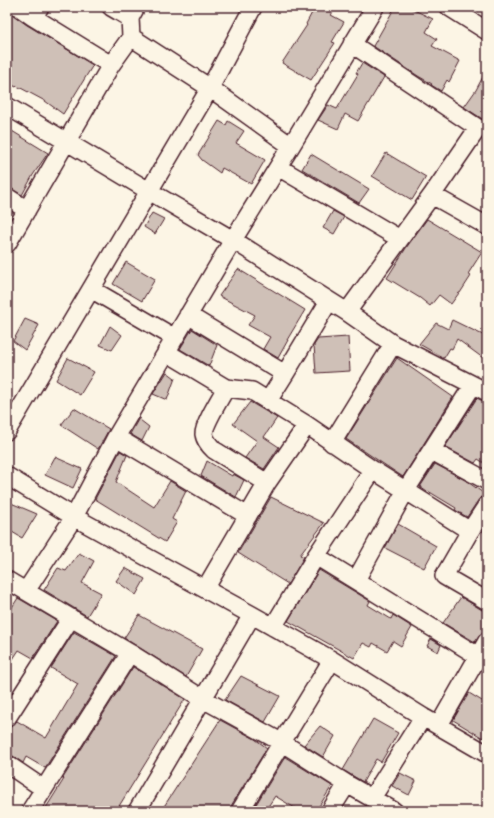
<svg xmlns="http://www.w3.org/2000/svg" width="494" height="818" viewBox="0 0 494 818" font-family="'Patrick Hand',sans-serif">
  <style>
    .building { fill: #cfc0b7; stroke: #4a1f2b }
    .lines { fill: none; stroke-linecap: round; stroke-linejoin: round }
    .minor-casing { stroke: #4a1f2b; stroke-width: 20 }
    .minor { stroke: #fcf5e5; stroke-width: 17 }
  </style>
  <rect width="100%" height="100%" fill="#fcf5e5"/>
  <filter id="ink" filterUnits="userSpaceOnUse"><feTurbulence type="fractalNoise" baseFrequency=".025" numOctaves="2"/><feDisplacementMap in="SourceGraphic" scale="8" xChannelSelector="R" yChannelSelector="G"/><feConvolveMatrix kernelMatrix="1 2 1 2 8 2 1 2 1" color-interpolation-filters="sRGB"/></filter>
  <g filter="url(#ink)">
    <!-- building -->
    <path class="building" d="M 7,7 L 13,15 L 27,25 L 93,65 L 63,114 L 45,101 L 17,86 L 16,87 L 7,82 Z
      M 315,7 L 336,7 L 331,15 L 344,22 L 332,42 L 335,43 L 311,80 L 282,63 L 307,25 L 306,24 Z
      M 395,7 L 408,7 L 433,19 L 426,32 L 437,39 L 432,46 L 460,61 L 449,82 L 447,80 L 441,91 L 431,85 L 432,84 L 418,76 L 373,46 Z
      M 362,63 L 384,77 L 358,121 L 345,114 L 338,129 L 318,120 L 328,105 L 337,109 L 358,74 L 356,73 Z
      M 487,69 L 487,124 L 484,120 L 464,107 L 476,90 Z
      M 219,121 L 226,125 L 228,121 L 244,131 L 236,143 L 265,160 L 251,184 L 222,168 L 220,173 L 202,160 L 198,155 Z
      M 7,128 L 48,153 L 33,175 L 22,195 L 12,189 L 7,187 Z
      M 386,153 L 426,177 L 412,200 L 372,176 Z
      M 311,154 L 369,189 L 359,203 L 302,169 Z
      M 333,211 L 344,217 L 334,234 L 323,228 Z
      M 152,213 L 164,219 L 155,234 L 144,227 Z
      M 427,219 L 482,252 L 468,274 L 471,276 L 460,293 L 459,293 L 451,304 L 439,295 L 430,306 L 420,298 L 387,278 L 406,248 Z
      M 126,262 L 155,279 L 142,301 L 113,284 Z
      M 238,269 L 305,310 L 287,340 L 288,340 L 278,358 L 263,349 L 270,337 L 248,325 L 255,315 L 219,296 Z
      M 25,319 L 39,325 L 25,350 L 13,341 Z
      M 452,320 L 487,337 L 487,361 L 457,339 L 452,349 L 450,348 L 444,358 L 419,344 L 436,323 L 448,329 Z
      M 110,326 L 122,335 L 112,350 L 100,345 Z
      M 192,329 L 217,345 L 209,366 L 180,349 Z
      M 348,337 L 350,371 L 316,373 L 314,345 L 318,339 Z
      M 68,358 L 94,372 L 80,395 L 56,380 Z
      M 397,358 L 453,397 L 403,477 L 346,439 Z
      M 167,372 L 175,378 L 167,400 L 153,394 Z
      M 477,398 L 487,403 L 487,465 L 478,459 L 475,463 L 445,447 Z
      M 250,402 L 277,418 L 264,437 L 279,447 L 264,469 L 245,458 L 257,441 L 233,424 Z
      M 74,408 L 109,429 L 98,449 L 61,425 Z
      M 139,418 L 141,419 L 140,420 L 149,427 L 142,441 L 130,434 Z
      M 120,451 L 127,455 L 116,482 L 154,507 L 170,481 L 186,491 L 172,519 L 177,522 L 165,542 L 95,499 Z
      M 55,457 L 82,469 L 73,488 L 45,475 Z
      M 207,461 L 232,476 L 233,474 L 244,480 L 236,497 L 201,476 Z
      M 435,464 L 465,480 L 486,495 L 482,496 L 479,499 L 467,517 L 455,510 L 456,508 L 428,491 L 427,492 L 420,487 Z
      M 271,497 L 324,523 L 300,555 L 304,557 L 288,584 L 238,553 Z
      M 11,503 L 37,514 L 22,538 L 7,529 L 7,512 Z
      M 487,523 L 487,535 L 482,531 Z
      M 398,524 L 436,546 L 424,568 L 385,548 Z
      M 79,553 L 94,561 L 82,583 L 101,593 L 87,616 L 44,590 L 58,568 L 66,571 Z
      M 125,568 L 145,579 L 136,595 L 116,581 Z
      M 319,570 L 370,601 L 368,605 L 391,619 L 393,615 L 412,627 L 401,646 L 393,641 L 387,651 L 373,643 L 371,647 L 363,643 L 354,658 L 288,621 Z
      M 461,597 L 482,610 L 487,611 L 487,631 L 482,633 L 475,642 L 443,623 Z
      M 18,598 L 57,621 L 33,658 L 19,650 L 7,668 L 7,615 Z
      M 139,615 L 202,649 L 186,677 L 124,638 Z
      M 74,632 L 116,656 L 45,768 L 26,757 L 23,763 L 13,756 L 7,754 L 7,730 L 17,721 L 46,738 L 78,684 L 51,668 Z
      M 431,639 L 441,645 L 438,652 L 427,646 Z
      M 133,667 L 185,699 L 116,811 L 44,811 L 64,779 L 63,778 Z
      M 241,676 L 280,696 L 265,722 L 225,700 Z
      M 469,693 L 487,704 L 487,732 L 483,738 L 453,720 Z
      M 373,719 L 398,733 L 381,762 L 376,759 L 363,782 L 343,770 Z
      M 220,720 L 255,739 L 267,748 L 231,806 L 230,811 L 161,811 Z
      M 320,726 L 335,736 L 323,757 L 304,745 Z
      M 285,757 L 332,786 L 316,811 L 300,811 L 275,796 L 265,811 L 252,811 Z
      M 400,773 L 416,781 L 409,795 L 392,786 Z"/>
    <g class="lines">
      <!-- minor casing -->
      <g class="minor-casing">
        <path id="minor" d="M 19,7 L 33,17
          M 40,7 L 33,17 L 111,65
          M 111,7 L 130,18
          M 449,7 L 487,31
          M 131,37 L 210,88 L 291,146
          M 352,44 L 478,128 L 432,195
          M 7,106 L 149,191 L 233,240 L 347,312 L 393,344 L 487,392
          M 278,167 L 400,239
          M 7,197 L 27,210
          M 7,244 L 111,65 L 131,37 L 130,18 L 136,7
          M 91,289 L 175,338
          M 347,312 L 432,195 L 487,226
          M 188,315 L 285,374 L 329,301
          M 166,352 L 226,388 L 252,391 L 307,425 L 373,470 L 470,531 L 444,576 L 487,601
          M 226,388 C 221,397 204,424 204,434 C 205,441 210,446 214,450 L 267,483
          M 268,401 L 285,374
          M 7,431 L 210,88 L 253,7
          M 116,437 L 248,516
          M 332,443 L 393,344
          M 432,451 L 487,481
          M 7,476 L 74,517 L 252,615 L 332,660 L 423,717 L 487,754
          M 470,531 L 487,505
          M 316,556 L 478,656
          M 7,580 L 130,653 L 203,699 L 281,742 L 347,784 L 394,811
          M 356,580 L 406,490 L 473,385
          M 205,589 L 267,483 L 307,425
          M 26,591 L 74,517 L 116,437 L 233,240 L 291,146 L 375,7
          M 273,627 L 316,556 L 373,470
          M 7,718 L 71,618
          M 439,725 L 487,641
          M 7,764 L 44,789
          M 372,798 L 423,717
          M 30,811 L 130,653
          M 137,811 L 252,615
          M 240,811 L 332,660
          M 330,811 L 347,784"/>
      </g>
      <!-- minor -->
      <use href="#minor" class="minor"/>
    </g>
  </g>
  <!-- margin -->
  <rect width="494" height="818" fill="none" stroke="#fcf5e5" stroke-width="24"/>
  <rect x="12" y="12" width="470" height="794" fill="none" stroke="#4a1f2b" stroke-width="1.5" filter="url(#ink)"/>
</svg>
